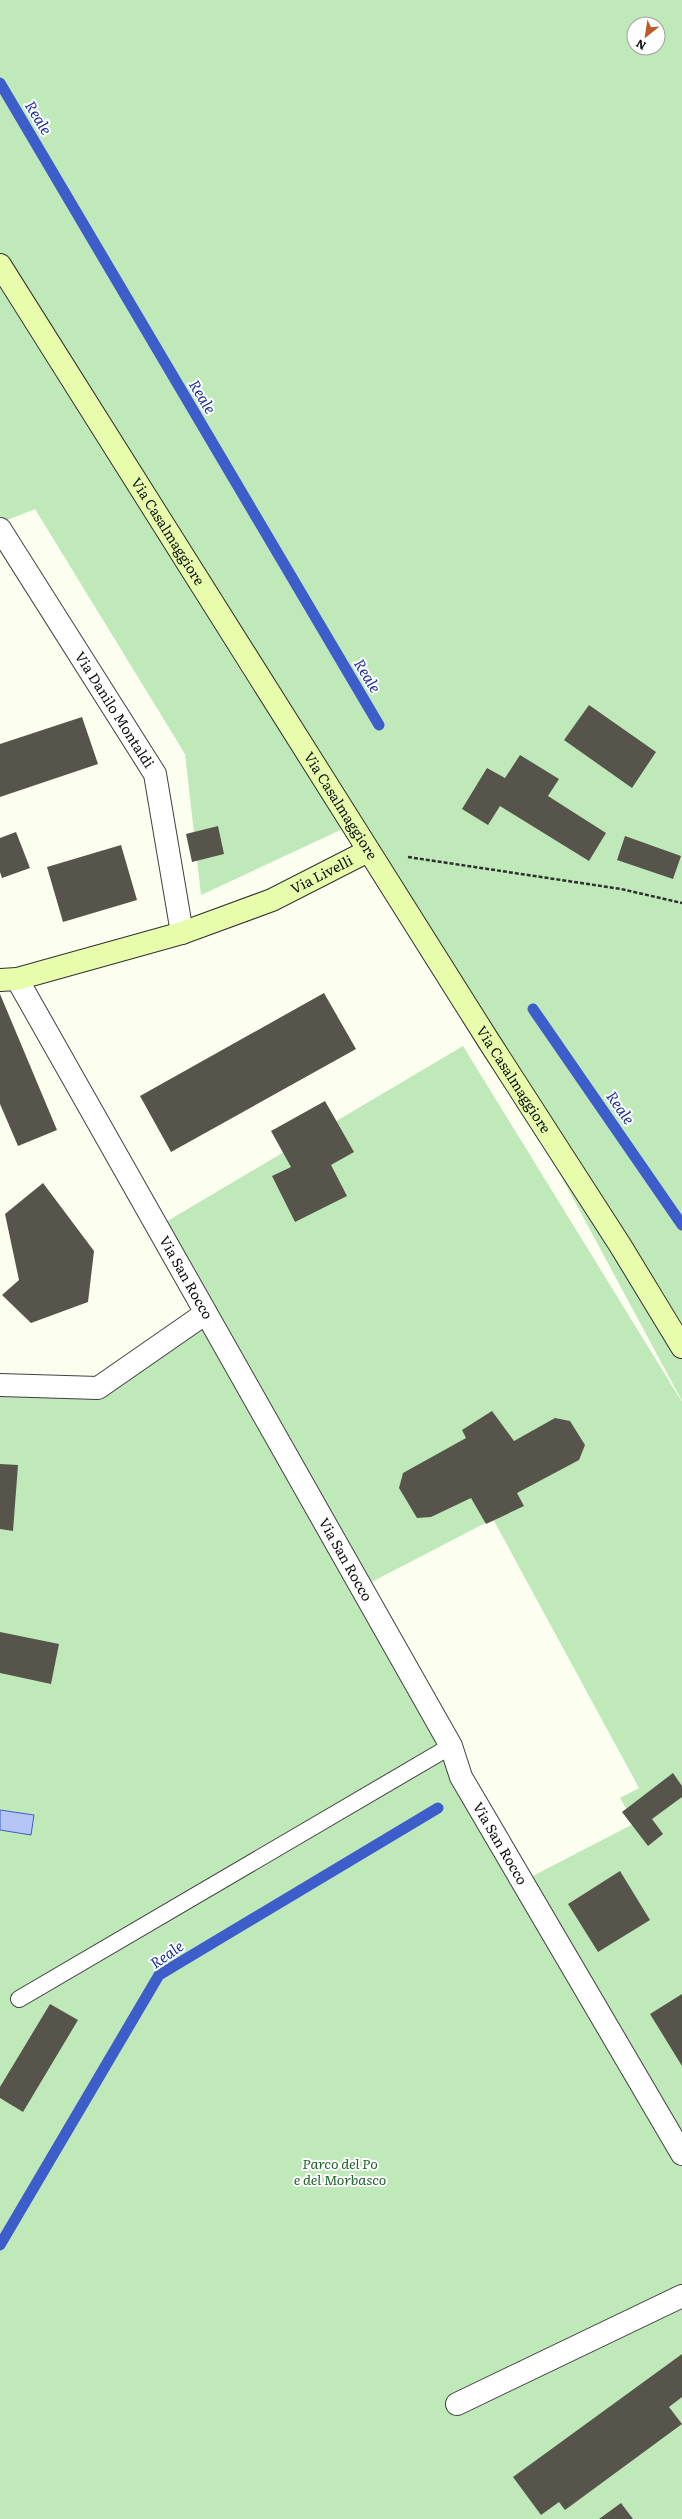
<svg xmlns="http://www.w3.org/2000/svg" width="682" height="2519" viewBox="0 0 682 2519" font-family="Literata,serif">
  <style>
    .green { fill: #c0e9ba; fill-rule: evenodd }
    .water { fill: #b5c5f5; stroke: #3d5dcb }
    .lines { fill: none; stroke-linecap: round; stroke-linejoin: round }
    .stream { stroke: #3d5dcb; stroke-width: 11 }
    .building { fill: #57544b }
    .lane-casing { stroke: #414141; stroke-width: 18 }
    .street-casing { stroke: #414141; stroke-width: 24 }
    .secondary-casing { stroke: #303030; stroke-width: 24 }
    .path { stroke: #303030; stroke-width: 2.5; stroke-dasharray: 4 2; stroke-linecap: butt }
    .lane { stroke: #fff; stroke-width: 16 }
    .street { stroke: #fff; stroke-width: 22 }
    .secondary { stroke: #e7fdac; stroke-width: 22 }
    .labels { text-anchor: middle; stroke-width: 4; stroke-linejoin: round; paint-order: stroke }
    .street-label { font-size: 14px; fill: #0e0e0e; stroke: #fff }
    .park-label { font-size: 14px; font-style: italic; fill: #1f652b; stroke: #fff }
    .water-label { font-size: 15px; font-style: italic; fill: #19329e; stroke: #fff }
  </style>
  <rect width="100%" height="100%" fill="#fcfff0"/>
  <!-- green -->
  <path class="green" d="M 0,0 L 682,0 L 682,1401 L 488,1040 L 362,820 L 201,895 L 185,754 L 35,509 L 0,523 ZM 634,24 L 658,24 L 658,48 L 634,48 Z
    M 463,1046 L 682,1402 L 682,2519 L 0,2519 L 0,1381 L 96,1387 L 205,1313 L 154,1229 ZM 493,1519 L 639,1788 L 620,1798 L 635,1823 L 527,1879 L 364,1586 Z"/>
  <!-- water -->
  <path class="water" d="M 0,1810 L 34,1815 L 31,1835 L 0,1830 Z"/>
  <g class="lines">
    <!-- stream -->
    <path class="stream" d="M 0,83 L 379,725
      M 533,1009 L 682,1225
      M 0,2245 L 159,1975 L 438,1808"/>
  </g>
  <!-- building -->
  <path class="building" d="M 589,705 L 656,752 L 632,788 L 564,740 Z
    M 82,717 L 98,764 L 0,797 L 0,744 Z
    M 520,755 L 559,779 L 548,796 L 606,833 L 589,861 L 500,806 L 488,825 L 462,809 L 487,768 L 505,778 Z
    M 218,826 L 224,854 L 192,862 L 186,834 Z
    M 16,832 L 30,868 L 2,878 L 0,872 L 0,838 Z
    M 625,836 L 681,856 L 673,879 L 617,860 Z
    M 121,845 L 137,900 L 63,922 L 47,867 Z
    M 324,993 L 356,1049 L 171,1152 L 140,1096 Z
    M 0,994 L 57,1130 L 18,1146 L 0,1104 Z
    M 325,1101 L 354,1152 L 331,1165 L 347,1196 L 295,1222 L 272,1176 L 291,1167 L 271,1131 Z
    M 43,1183 L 94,1251 L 88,1302 L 31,1323 L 2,1295 L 19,1280 L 5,1214 Z
    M 492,1411 L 514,1441 L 555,1418 L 570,1421 L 585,1445 L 579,1460 L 517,1493 L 524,1506 L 486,1524 L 471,1498 L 431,1517 L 417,1518 L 399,1488 L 403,1473 L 466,1438 L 462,1430 Z
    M 0,1464 L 18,1465 L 13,1531 L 0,1529 Z
    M 0,1632 L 59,1644 L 51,1684 L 0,1673 Z
    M 673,1773 L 682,1786 L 682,1797 L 652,1819 L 663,1834 L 648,1846 L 622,1812 Z
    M 620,1871 L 650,1920 L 598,1952 L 568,1904 Z
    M 682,1994 L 682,2066 L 650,2014 Z
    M 50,2004 L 78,2020 L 23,2112 L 0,2098 L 0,2087 Z
    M 682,2354 L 682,2397 L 669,2407 L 682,2424 L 565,2510 L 559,2502 L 541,2515 L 513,2477 Z
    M 621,2503 L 633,2519 L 599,2519 Z"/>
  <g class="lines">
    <!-- lane casing -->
    <g class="lane-casing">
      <path id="lane" d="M 19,1999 L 451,1746"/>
    </g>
    <!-- street casing -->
    <g class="street-casing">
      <g id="street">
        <path id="s1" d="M 0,529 L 155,774 L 182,933"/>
        <path id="s2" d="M 17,979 L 451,1746 L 461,1777 L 682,2154"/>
        <path d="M 0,1385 L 98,1388 L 206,1313"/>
        <path d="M 457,2404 L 682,2296"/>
      </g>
    </g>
    <!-- secondary casing -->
    <g class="secondary-casing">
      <g id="secondary">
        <path id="s3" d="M 0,265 L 488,1040 L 620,1245 L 682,1347"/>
        <path id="s4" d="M 0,980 L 17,979 L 182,933 L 272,900 L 368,851"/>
      </g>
    </g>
    <!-- path -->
    <path class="path" d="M 408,857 L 621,889 L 682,903"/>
    <!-- lane -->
    <use href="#lane" class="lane"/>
    <!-- street -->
    <use href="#street" class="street"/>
    <!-- secondary -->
    <use href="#secondary" class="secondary"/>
  </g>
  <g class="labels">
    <!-- street labels -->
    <g class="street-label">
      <text dy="5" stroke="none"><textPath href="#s3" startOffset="315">Via Casalmaggiore</textPath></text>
      <text dy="5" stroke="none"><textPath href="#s1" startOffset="214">Via Danilo Montaldi</textPath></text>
      <text dy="5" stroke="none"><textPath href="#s3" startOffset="639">Via Casalmaggiore</textPath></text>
      <text dy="5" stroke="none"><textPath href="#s4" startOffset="340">Via Livelli</textPath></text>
      <text dy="5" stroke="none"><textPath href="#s3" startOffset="963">Via Casalmaggiore</textPath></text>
      <text dy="5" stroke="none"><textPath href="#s2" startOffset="343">Via San Rocco</textPath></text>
      <text dy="5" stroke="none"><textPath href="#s2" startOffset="667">Via San Rocco</textPath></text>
      <text dy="5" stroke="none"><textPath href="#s2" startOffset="991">Via San Rocco</textPath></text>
    </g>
    <!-- park labels -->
    <g class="park-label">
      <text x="340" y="2169">Parco del Po<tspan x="340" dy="16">e del Morbasco</tspan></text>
    </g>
    <!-- water labels -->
    <g class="water-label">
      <text transform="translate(38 118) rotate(59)" y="5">Reale</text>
      <text transform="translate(202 397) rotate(59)" y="5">Reale</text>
      <text transform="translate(367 676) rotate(59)" y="5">Reale</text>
      <text transform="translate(620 1108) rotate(55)" y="5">Reale</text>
      <text transform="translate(167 1955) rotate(-35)" y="5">Reale</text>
    </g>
  </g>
  <!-- north arrow -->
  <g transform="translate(646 36) rotate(210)"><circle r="19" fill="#ffffff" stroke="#9f9f9f"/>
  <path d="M0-3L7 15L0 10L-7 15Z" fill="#bc5928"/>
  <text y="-6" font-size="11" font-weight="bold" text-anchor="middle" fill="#0e0e0e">N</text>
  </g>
</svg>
